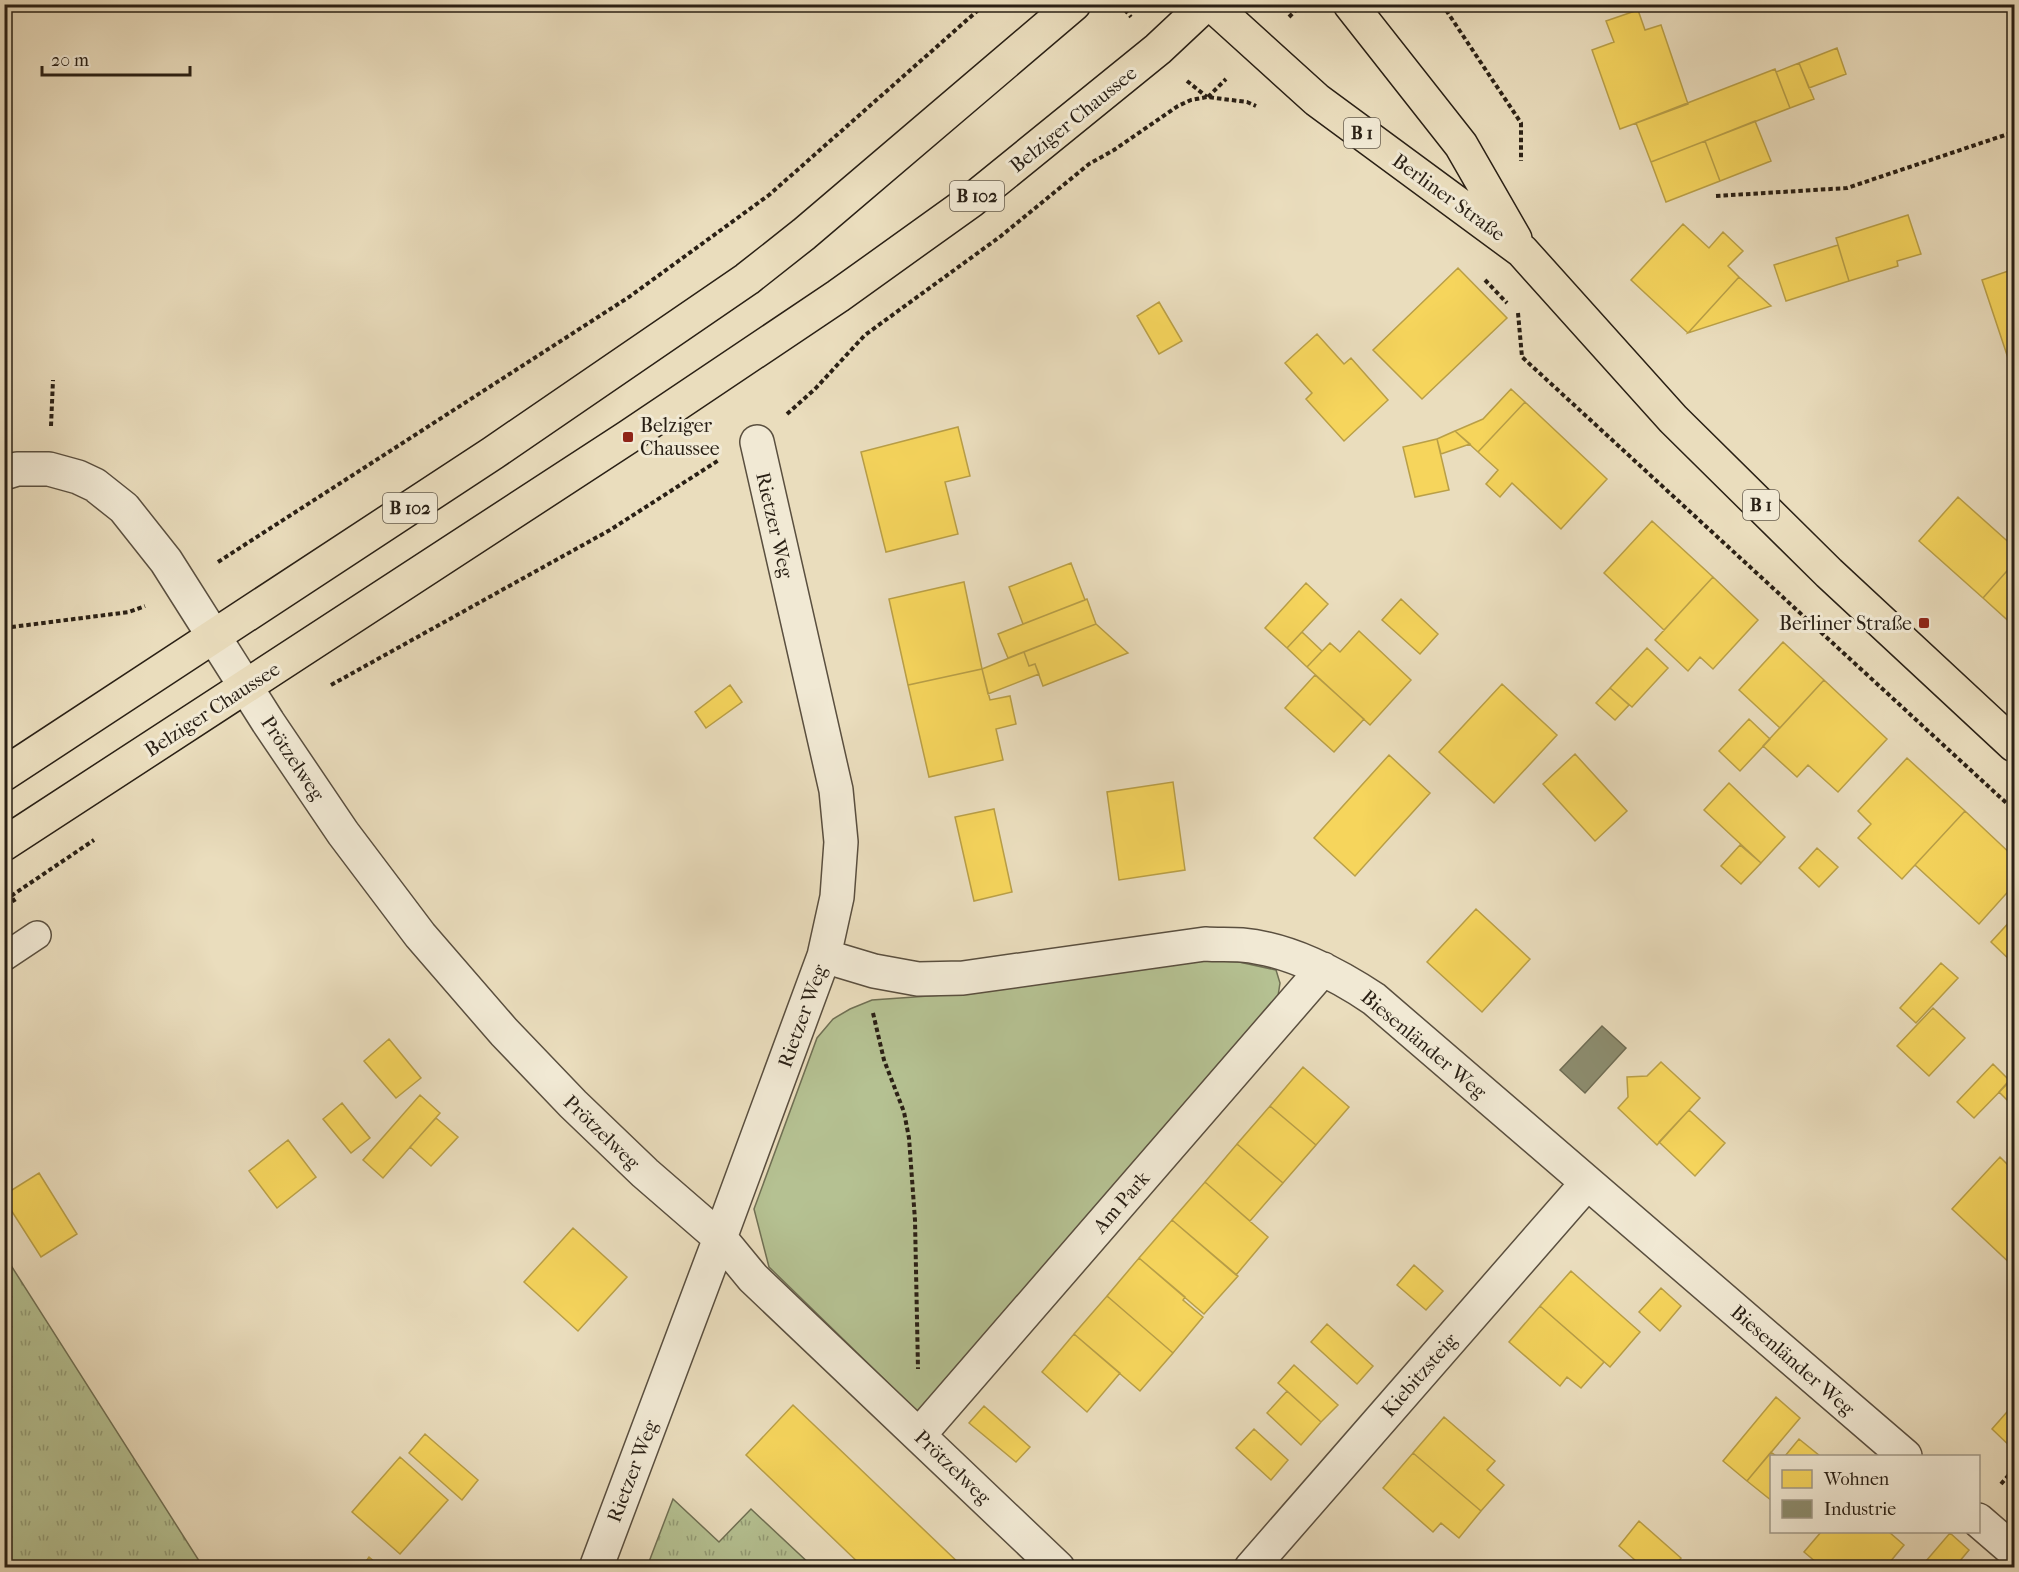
<svg xmlns="http://www.w3.org/2000/svg" width="2019" height="1572" viewBox="0 0 2019 1572" font-family="'IM FELL French Canon',serif">
  <style>
    .grass { fill: url(#grass-tufts); stroke: #707054; stroke-width: 1.5 }
    .park { fill: #b5c192; stroke: #707054; stroke-width: 1.5 }
    .homes { fill: #f6d55c; stroke: #b99f47; stroke-width: 1.5 }
    .industry { fill: #8c8c6e; stroke: #6f6c53; stroke-width: 1.5 }
    .lines { fill: none; stroke-linecap: round; stroke-linejoin: round }
    .lane-casing { stroke: #5a4f3f; stroke-width: 30 }
    .street-casing { stroke: #5a4f3f; stroke-width: 36 }
    .primary-casing { stroke: #2a2015; stroke-width: 36 }
    .path { stroke: #2a2015; stroke-width: 4; stroke-dasharray: 4.5 3; stroke-linecap: butt }
    .lane { stroke: #f1e9d4; stroke-width: 27 }
    .street { stroke: #f1e9d4; stroke-width: 33 }
    .primary { stroke: #eaddbd; stroke-width: 33 }
    .poi-dot { fill: #8f2418; stroke: #f1e9d4; stroke-width: 2 }
    .labels { text-anchor: middle; stroke-width: 6; stroke-linejoin: round; paint-order: stroke }
    .shield { fill: #f1e9d4; stroke: #665c4e; stroke-width: 1.5 }
    .shield-label { font-size: 18px; font-weight: bold; fill: #2a2015 }
    .street-label { font-size: 20px; fill: #2a2015; stroke: #f1e9d4 }
    .poi-label { font-size: 20px; fill: #2a2015; stroke: #f1e9d4; text-anchor: start }
  </style>
  <defs>
    <pattern id="grass-tufts" width="24" height="20" patternUnits="userSpaceOnUse" patternTransform="scale(1.5)"><rect width="24" height="20" fill="#b5c192"/><path d="M3 7l-1-3M5 7V3M7 7l1-3M15 17l-1-3M17 17v-4M19 17l1-3" fill="none" stroke="#939c76"/></pattern>
  </defs>
  <rect width="100%" height="100%" fill="#eaddbd"/>
  <filter id="stains"><feTurbulence type="fractalNoise" baseFrequency=".00333" numOctaves="4"/><feColorMatrix values="0 0 0 0 .2 0 0 0 0 .09 0 0 0 0 .02 0 0 0 .5 -.17"/></filter>
  <radialGradient id="worn" r=".72"><stop offset=".6" stop-color="#630" stop-opacity="0"/><stop offset="1" stop-color="#630" stop-opacity=".3"/></radialGradient>
  <!-- grass -->
  <path class="grass" d="M 5,1256 L 203,1567 L 5,1567 Z
    M 673,1499 L 719,1542 L 751,1509 L 813,1567 L 647,1567 Z"/>
  <!-- park -->
  <path class="park" d="M 1201,960 L 1239,962 L 1276,970 L 1280,983 L 1278,996 L 920,1414 L 769,1267 L 754,1209 L 817,1038 L 833,1019 L 850,1009 L 872,1000 L 971,993 Z"/>
  <!-- homes -->
  <path class="homes" d="M 1638,10 L 1645,30 L 1661,25 L 1688,104 L 1620,129 L 1592,50 L 1614,42 L 1606,21 Z
    M 1837,48 L 1846,74 L 1809,88 L 1799,63 Z
    M 1799,63 L 1814,99 L 1790,108 L 1776,72 Z
    M 1775,69 L 1790,108 L 1651,162 L 1636,123 Z
    M 1755,121 L 1771,161 L 1720,181 L 1705,141 Z
    M 1705,141 L 1720,181 L 1666,202 L 1651,162 Z
    M 1908,215 L 1921,254 L 1897,261 L 1898,266 L 1849,281 L 1836,238 Z
    M 1683,224 L 1709,248 L 1723,232 L 1743,251 L 1728,266 L 1739,277 L 1688,333 L 1631,280 Z
    M 1838,245 L 1849,281 L 1786,301 L 1774,265 Z
    M 1458,268 L 1507,318 L 1422,399 L 1373,350 Z
    M 2014,269 L 2014,366 L 2011,367 L 1982,280 Z
    M 1739,277 L 1771,306 L 1688,333 Z
    M 1159,302 L 1182,341 L 1159,354 L 1137,316 Z
    M 1317,334 L 1344,364 L 1351,358 L 1388,400 L 1344,441 L 1306,399 L 1312,393 L 1285,363 Z
    M 1511,389 L 1525,402 L 1478,452 L 1455,431 L 1483,419 Z
    M 1525,402 L 1607,479 L 1561,529 L 1512,483 L 1500,497 L 1486,484 L 1498,470 L 1478,452 Z
    M 958,427 L 970,476 L 945,482 L 958,534 L 886,552 L 861,452 Z
    M 1455,431 L 1470,444 L 1441,454 L 1437,439 Z
    M 1437,439 L 1449,490 L 1415,497 L 1403,447 Z
    M 1958,497 L 2014,547 L 2014,563 L 1983,598 L 1919,541 Z
    M 1652,521 L 1713,577 L 1664,630 L 1604,573 Z
    M 1071,563 L 1085,600 L 1023,624 L 1009,587 Z
    M 2014,563 L 2014,626 L 1983,598 Z
    M 1713,577 L 1758,620 L 1713,669 L 1700,657 L 1688,671 L 1655,640 Z
    M 964,582 L 982,669 L 908,685 L 889,599 Z
    M 1306,583 L 1328,604 L 1287,648 L 1265,628 Z
    M 1087,599 L 1096,624 L 1008,658 L 998,634 Z
    M 1401,599 L 1438,634 L 1420,654 L 1382,620 Z
    M 1096,624 L 1128,653 L 1043,686 L 1035,664 L 1029,666 L 1024,652 Z
    M 1359,631 L 1411,680 L 1370,725 L 1307,667 L 1330,643 L 1340,652 Z
    M 1302,632 L 1322,651 L 1307,667 L 1287,648 Z
    M 1783,642 L 1824,680 L 1780,728 L 1739,690 Z
    M 1647,648 L 1668,668 L 1632,707 L 1610,688 Z
    M 1024,652 L 1029,666 L 1035,664 L 1039,674 L 988,694 L 982,669 Z
    M 982,669 L 990,700 L 1010,696 L 1016,724 L 996,729 L 1003,760 L 929,777 L 908,685 Z
    M 1315,675 L 1364,719 L 1334,752 L 1285,708 Z
    M 1824,680 L 1887,739 L 1838,792 L 1808,765 L 1797,777 L 1763,746 Z
    M 1502,684 L 1557,735 L 1494,803 L 1439,752 Z
    M 730,685 L 742,702 L 706,728 L 695,712 Z
    M 1610,688 L 1629,705 L 1615,720 L 1596,703 Z
    M 1749,719 L 1770,739 L 1740,771 L 1719,751 Z
    M 1575,754 L 1627,811 L 1595,841 L 1543,784 Z
    M 1389,755 L 1430,793 L 1355,876 L 1314,838 Z
    M 1907,758 L 1965,811 L 1902,879 L 1858,838 L 1871,824 L 1858,811 Z
    M 1173,782 L 1185,870 L 1119,880 L 1107,792 Z
    M 1729,783 L 1785,837 L 1761,863 L 1704,810 Z
    M 994,809 L 1012,892 L 974,901 L 955,817 Z
    M 1965,811 L 2014,857 L 2014,885 L 1979,924 L 1915,865 Z
    M 1740,845 L 1761,863 L 1741,884 L 1721,866 Z
    M 1817,848 L 1838,867 L 1819,887 L 1799,868 Z
    M 1476,909 L 1530,959 L 1482,1012 L 1427,962 Z
    M 2014,917 L 2014,964 L 1991,942 Z
    M 1941,963 L 1958,978 L 1916,1023 L 1900,1008 Z
    M 1933,1008 L 1965,1038 L 1929,1076 L 1897,1046 Z
    M 389,1039 L 421,1078 L 396,1098 L 364,1061 Z
    M 1661,1062 L 1700,1098 L 1657,1145 L 1618,1108 L 1628,1097 L 1627,1077 L 1647,1076 Z
    M 1993,1064 L 2010,1081 L 1974,1118 L 1957,1102 Z
    M 1303,1067 L 1349,1107 L 1316,1145 L 1270,1106 Z
    M 2014,1075 L 2014,1107 L 1999,1092 Z
    M 420,1095 L 440,1113 L 383,1178 L 363,1160 Z
    M 342,1103 L 370,1138 L 351,1153 L 323,1119 Z
    M 1270,1106 L 1316,1145 L 1283,1183 L 1237,1144 Z
    M 1689,1110 L 1725,1143 L 1695,1176 L 1659,1142 Z
    M 436,1118 L 458,1137 L 431,1166 L 410,1147 Z
    M 288,1140 L 316,1177 L 277,1208 L 249,1171 Z
    M 1237,1144 L 1283,1183 L 1250,1221 L 1205,1182 Z
    M 2000,1157 L 2014,1171 L 2014,1267 L 1952,1209 Z
    M 39,1173 L 77,1234 L 41,1257 L 4,1199 L 4,1195 Z
    M 1205,1182 L 1268,1237 L 1236,1275 L 1172,1220 Z
    M 1172,1220 L 1238,1276 L 1204,1314 L 1139,1258 Z
    M 573,1228 L 627,1277 L 578,1331 L 524,1282 Z
    M 1139,1258 L 1185,1297 L 1183,1300 L 1203,1317 L 1173,1353 L 1107,1296 Z
    M 1414,1265 L 1443,1291 L 1426,1310 L 1397,1285 Z
    M 1571,1271 L 1640,1332 L 1610,1367 L 1540,1306 Z
    M 1661,1288 L 1681,1306 L 1660,1331 L 1639,1312 Z
    M 1107,1296 L 1173,1353 L 1140,1391 L 1074,1334 Z
    M 1540,1306 L 1604,1362 L 1581,1388 L 1567,1377 L 1560,1386 L 1509,1342 Z
    M 1327,1324 L 1373,1366 L 1357,1384 L 1311,1342 Z
    M 1074,1334 L 1120,1373 L 1087,1412 L 1042,1372 Z
    M 1294,1365 L 1338,1405 L 1321,1422 L 1278,1383 Z
    M 1287,1391 L 1321,1422 L 1301,1445 L 1267,1413 Z
    M 1776,1397 L 1800,1418 L 1747,1481 L 1723,1461 Z
    M 2014,1404 L 2014,1450 L 1992,1429 Z
    M 793,1405 L 834,1444 L 964,1568 L 864,1568 L 746,1455 Z
    M 984,1406 L 1030,1447 L 1016,1462 L 969,1423 Z
    M 1444,1417 L 1495,1461 L 1487,1470 L 1504,1485 L 1481,1511 L 1413,1453 Z
    M 1254,1429 L 1288,1460 L 1271,1480 L 1236,1448 Z
    M 425,1434 L 478,1480 L 462,1500 L 409,1453 Z
    M 1799,1439 L 1820,1456 L 1785,1456 Z
    M 1771,1452 L 1776,1456 L 1772,1456 L 1772,1501 L 1747,1481 Z
    M 1413,1453 L 1481,1511 L 1459,1538 L 1441,1523 L 1433,1532 L 1383,1488 Z
    M 400,1457 L 448,1500 L 400,1554 L 352,1512 Z
    M 1639,1521 L 1681,1558 L 1674,1568 L 1644,1568 L 1619,1546 Z
    M 1821,1532 L 1889,1532 L 1904,1545 L 1885,1568 L 1823,1568 L 1804,1552 Z
    M 1950,1533 L 1969,1550 L 1954,1568 L 1920,1568 Z
    M 369,1557 L 382,1568 L 361,1568 Z"/>
  <!-- industry -->
  <path class="industry" d="M 1602,1026 L 1626,1048 L 1585,1093 L 1560,1070 Z"/>
  <g class="lines">
    <!-- lane casing -->
    <g class="lane-casing">
      <path id="lane" d="M 4,957 L 37,935"/>
    </g>
    <!-- street casing -->
    <g class="street-casing">
      <path id="street" d="M 4,473 L 17,469 L 49,469 L 78,477 L 95,485 L 124,508 L 166,561 L 268,722 L 343,833 L 420,935 L 504,1032 L 573,1104 L 645,1173 L 720,1238 L 753,1278 L 1058,1568
        M 824,956 L 874,971 L 918,979 L 963,978 L 1205,944 C 1217,945 1230,944 1242,945 C 1288,949 1337,974 1374,999 L 1905,1456
        M 919,1435 L 1323,969
        M 1978,1520 L 2014,1551
        M 596,1568 L 720,1238 L 824,956 L 837,897 L 841,842 L 836,790 L 757,442
        M 1251,1568 L 1587,1183"/>
    </g>
    <!-- primary casing -->
    <g class="primary-casing">
      <path id="primary" d="M 1211,4 L 1317,100 L 1522,251 L 1673,419 L 1829,573 L 2014,745
        M 1350,4 L 1461,145 L 1515,239
        M 4,774 L 493,453 L 747,279 L 804,234 L 1074,4
        M 4,844 L 628,437 L 838,296 L 972,200 L 1158,49 L 1206,4"/>
    </g>
    <!-- path -->
    <path class="path" d="M 1120,4 L 1131,17
      M 1442,4 L 1521,123 L 1521,161
      M 1289,17 L 1302,4
      M 1187,81 L 1207,97
      M 1208,97 L 1226,79
      M 1716,196 L 1847,188 L 2014,132
      M 1485,280 L 1507,303
      M 1518,313 L 1522,357 L 2014,810
      M 787,414 L 815,389 L 865,335 L 1001,236 L 1089,164 L 1114,150 L 1178,106 L 1191,100 L 1207,97 L 1247,102 L 1256,106
      M 51,426 L 53,380
      M 218,562 L 629,297 L 769,195 L 985,4
      M 4,628 L 129,612 L 145,606
      M 331,685 L 610,530 L 719,460
      M 15,902 L 11,896 L 94,840
      M 873,1013 L 884,1060 L 904,1112 L 909,1138 L 915,1220 L 918,1369
      M 2001,1484 L 2014,1469"/>
    <!-- lane -->
    <use href="#lane" class="lane"/>
    <!-- street -->
    <use href="#street" class="street"/>
    <!-- primary -->
    <use href="#primary" class="primary"/>
  </g>
  <!-- markers -->
  <g class="poi-dot">
    <rect x="622" y="431" width="12" height="12" rx="3"/>
    <rect x="1918" y="617" width="12" height="12" rx="3"/>
  </g>
  <g class="labels">
    <!-- shield labels -->
    <g class="shield">
      <rect x="1344" y="118" width="36" height="30" rx="4.5"/>
      <rect x="950" y="181" width="54" height="30" rx="4.5"/>
      <rect x="1743" y="490" width="36" height="30" rx="4.5"/>
      <rect x="383" y="493" width="54" height="30" rx="4.5"/>
    </g>
    <g class="shield-label">
      <text x="1362" y="139">B 1</text>
      <text x="977" y="202">B 102</text>
      <text x="1761" y="511">B 1</text>
      <text x="410" y="514">B 102</text>
    </g>
    <!-- street labels -->
    <g class="street-label">
      <text transform="translate(1073 119) rotate(-39)" y="7">Belziger Chaussee</text>
      <text transform="translate(1449 197) rotate(36)" y="7">Berliner Straße</text>
      <text transform="translate(775 525) rotate(77)" y="7">Rietzer Weg</text>
      <text transform="translate(212 709) rotate(-33)" y="7">Belziger Chaussee</text>
      <text transform="translate(293 758) rotate(56)" y="7">Prötzelweg</text>
      <text transform="translate(802 1016) rotate(-70)" y="7">Rietzer Weg</text>
      <text transform="translate(1424 1044) rotate(40)" y="7">Biesenländer Weg</text>
      <text transform="translate(602 1132) rotate(44)" y="7">Prötzelweg</text>
      <text transform="translate(1121 1202) rotate(-49)" y="7">Am Park</text>
      <text transform="translate(1793 1360) rotate(41)" y="7">Biesenländer Weg</text>
      <text transform="translate(1419 1375) rotate(-49)" y="7">Kiebitzsteig</text>
      <text transform="translate(953 1467) rotate(44)" y="7">Prötzelweg</text>
      <text transform="translate(632 1471) rotate(-69)" y="7">Rietzer Weg</text>
    </g>
    <!-- poi labels -->
    <g class="poi-label">
      <text x="640" y="432">Belziger<tspan x="640" dy="23">Chaussee</tspan></text>
      <text x="1912" y="630" text-anchor="end">Berliner Straße</text>
    </g>
  </g>
  <!-- margin -->
  <rect width="2019" height="1572" fill="none" stroke="#eaddbd" stroke-width="24"/>
  <rect x="6" y="6" width="2007" height="1560" fill="none" stroke="#2a2015" stroke-width="3"/>
  <rect x="12" y="12" width="1995" height="1548" fill="none" stroke="#2a2015" stroke-width="1.5"/>
  <!-- legend -->
  <rect x="1770" y="1455" width="210" height="78" fill="#f1e9d4" stroke="#a19988" stroke-width="1.5"/>
  <rect x="1782" y="1470" width="30" height="18" fill="#f6d55c" stroke="#a19988" stroke-width="1.5"/>
  <text x="1824" y="1485" font-size="18" fill="#2a2015">Wohnen</text>
  <rect x="1782" y="1500" width="30" height="18" fill="#8c8c6e" stroke="#a19988" stroke-width="1.5"/>
  <text x="1824" y="1515" font-size="18" fill="#2a2015">Industrie</text>
  <!-- scale -->
  <path d="M42 66v9h148v-9" fill="none" stroke="#2a2015" stroke-width="3"/>
  <text x="51" y="66" font-size="18" fill="#2a2015" stroke="#f1e9d4" stroke-width="4.5" paint-order="stroke">20 m</text>
  <rect width="100%" height="100%" filter="url(#stains)"/>
  <rect width="100%" height="100%" fill="url(#worn)"/>
</svg>
